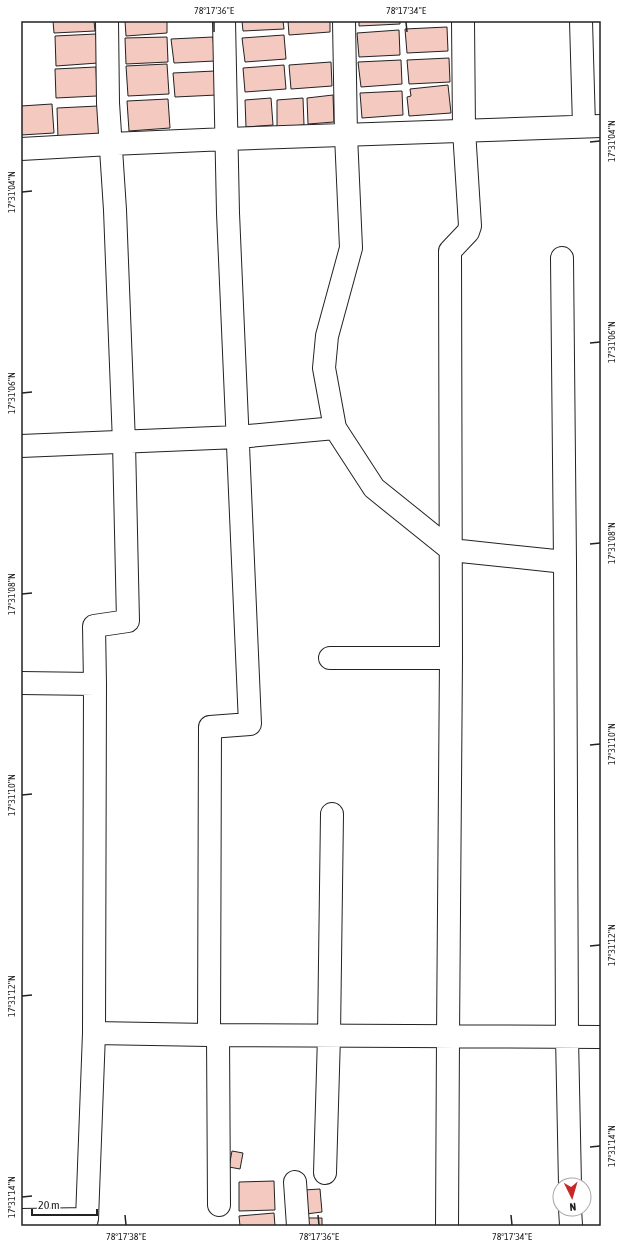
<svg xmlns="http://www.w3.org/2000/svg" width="622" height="1247" viewBox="0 0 622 1247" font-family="'Asap Condensed',sans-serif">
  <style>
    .building { fill: #f3c9c0; stroke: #222 }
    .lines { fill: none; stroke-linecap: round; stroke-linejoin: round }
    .minor-casing { stroke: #222; stroke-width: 24 }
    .minor { stroke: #fff; stroke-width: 22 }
    .ticks { fill: none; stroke: #222; stroke-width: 1.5 }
    .neatline { fill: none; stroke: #222; stroke-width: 1.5 }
    .ticks-label { font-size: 10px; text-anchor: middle; fill: #222 }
  </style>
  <rect width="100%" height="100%" fill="#fff"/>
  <!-- building -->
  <path class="building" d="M 53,21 L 94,21 L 95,31 L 54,33 Z
    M 125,21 L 167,21 L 167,33 L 126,36 Z
    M 242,21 L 283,21 L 284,29 L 243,31 Z
    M 288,21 L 330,21 L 330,32 L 289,35 Z
    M 359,21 L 400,21 L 400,24 L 359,26 Z
    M 447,27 L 448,51 L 407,53 L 405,29 Z
    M 399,30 L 400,55 L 359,57 L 357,33 Z
    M 96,34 L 98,63 L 56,66 L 55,36 Z
    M 284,35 L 286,59 L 245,62 L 242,38 Z
    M 167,37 L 168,62 L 126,64 L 125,38 Z
    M 213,37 L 215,61 L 174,63 L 171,39 Z
    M 449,58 L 450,82 L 409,84 L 407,60 Z
    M 401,60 L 402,84 L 361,87 L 358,62 Z
    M 331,62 L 332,86 L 291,89 L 289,65 Z
    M 167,64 L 169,94 L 128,96 L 126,66 Z
    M 284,65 L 286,89 L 245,92 L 243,68 Z
    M 96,67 L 97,96 L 56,98 L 55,69 Z
    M 215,71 L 217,95 L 175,97 L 173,73 Z
    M 448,85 L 451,113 L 409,116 L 407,97 L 411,96 L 410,89 Z
    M 402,91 L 403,115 L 362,118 L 360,93 Z
    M 333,95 L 334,122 L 308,124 L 307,98 Z
    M 271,98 L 273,125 L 246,127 L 245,100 Z
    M 303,98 L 304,125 L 277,127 L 277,100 Z
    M 168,99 L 170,128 L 129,131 L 127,101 Z
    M 52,104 L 54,133 L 21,135 L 21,106 Z
    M 98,106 L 99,135 L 58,138 L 57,108 Z
    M 232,1151 L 243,1153 L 240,1169 L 229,1167 Z
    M 274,1181 L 275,1210 L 239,1211 L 239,1182 Z
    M 320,1189 L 322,1212 L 306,1214 L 304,1190 Z
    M 274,1213 L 275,1226 L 240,1226 L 239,1216 Z
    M 304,1218 L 322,1218 L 322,1226 L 305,1226 Z"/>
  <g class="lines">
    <!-- minor casing -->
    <g class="minor-casing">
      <path id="minor" d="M 344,21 L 346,135 L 351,248 L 327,336 L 324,368 L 335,428 L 374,488 L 451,550 L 565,562
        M 581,21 L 584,126
        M 21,149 L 111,144 L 227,139 L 601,126
        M 562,258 L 565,562 L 567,1037 L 570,1185
        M 21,446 L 238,437 L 335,428
        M 330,658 L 451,658
        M 21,683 L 95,684
        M 94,1033 L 209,1035 L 601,1037
        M 209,1035 L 210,727 L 250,724 L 228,213 L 224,21
        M 218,1035 L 219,1205
        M 325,1173 L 329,1036 L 332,814
        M 295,1182 L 298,1226
        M 570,1209 L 571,1225
        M 21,1220 L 87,1219 L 94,1033 L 95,684 L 94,626 L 128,621 L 124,443 L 115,210 L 108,103 L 107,21
        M 447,1226 L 448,1037 L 451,658 L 450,251 L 468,232 L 470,226 L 464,130 L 463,21"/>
    </g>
    <!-- minor -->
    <use href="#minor" class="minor"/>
  </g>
  <!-- ticks -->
  <path class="ticks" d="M 214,22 L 214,32M 406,22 L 407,32M 590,142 L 600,141M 22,192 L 32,191M 590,343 L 600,342M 22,393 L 32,392M 590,544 L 600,543M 22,594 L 32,593M 590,745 L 600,744M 22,795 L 32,794M 590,946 L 600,945M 22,996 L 32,995M 590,1147 L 600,1146M 22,1197 L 32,1196M 125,1215 L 126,1225M 318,1215 L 319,1225M 511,1215 L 512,1225"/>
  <!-- border -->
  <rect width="622" height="1247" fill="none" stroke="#ffffff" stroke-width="44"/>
  <!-- north arrow -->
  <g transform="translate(572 1197) rotate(175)"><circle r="19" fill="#ffffff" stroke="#a7a7a7"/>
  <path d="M0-3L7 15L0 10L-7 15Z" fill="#c62828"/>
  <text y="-6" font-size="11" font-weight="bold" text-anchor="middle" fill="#222222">N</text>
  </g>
  <!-- scale -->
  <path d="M32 1209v6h65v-6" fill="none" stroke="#222222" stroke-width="2"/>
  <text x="38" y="1209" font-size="12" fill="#222222" stroke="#ffffff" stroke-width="3" paint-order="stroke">20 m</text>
  <rect x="22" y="22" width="578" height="1203" class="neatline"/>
  <g class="ticks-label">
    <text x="214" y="14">78°17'36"E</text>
    <text x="406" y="14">78°17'34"E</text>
    <text transform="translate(611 141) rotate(-90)" y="4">17°31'04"N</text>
    <text transform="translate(11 192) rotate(-90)" y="4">17°31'04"N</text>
    <text transform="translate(611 342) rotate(-90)" y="4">17°31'06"N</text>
    <text transform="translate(11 393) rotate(-90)" y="4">17°31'06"N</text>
    <text transform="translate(611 543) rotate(-90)" y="4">17°31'08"N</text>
    <text transform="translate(11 594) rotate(-90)" y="4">17°31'08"N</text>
    <text transform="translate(611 744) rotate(-90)" y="4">17°31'10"N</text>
    <text transform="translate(11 795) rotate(-90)" y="4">17°31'10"N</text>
    <text transform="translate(611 945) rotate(-90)" y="4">17°31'12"N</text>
    <text transform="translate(11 996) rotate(-90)" y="4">17°31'12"N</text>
    <text transform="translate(611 1146) rotate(-90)" y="4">17°31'14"N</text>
    <text transform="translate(11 1197) rotate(-90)" y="4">17°31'14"N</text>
    <text x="126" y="1240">78°17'38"E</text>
    <text x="319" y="1240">78°17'36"E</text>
    <text x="512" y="1240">78°17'34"E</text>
  </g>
</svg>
